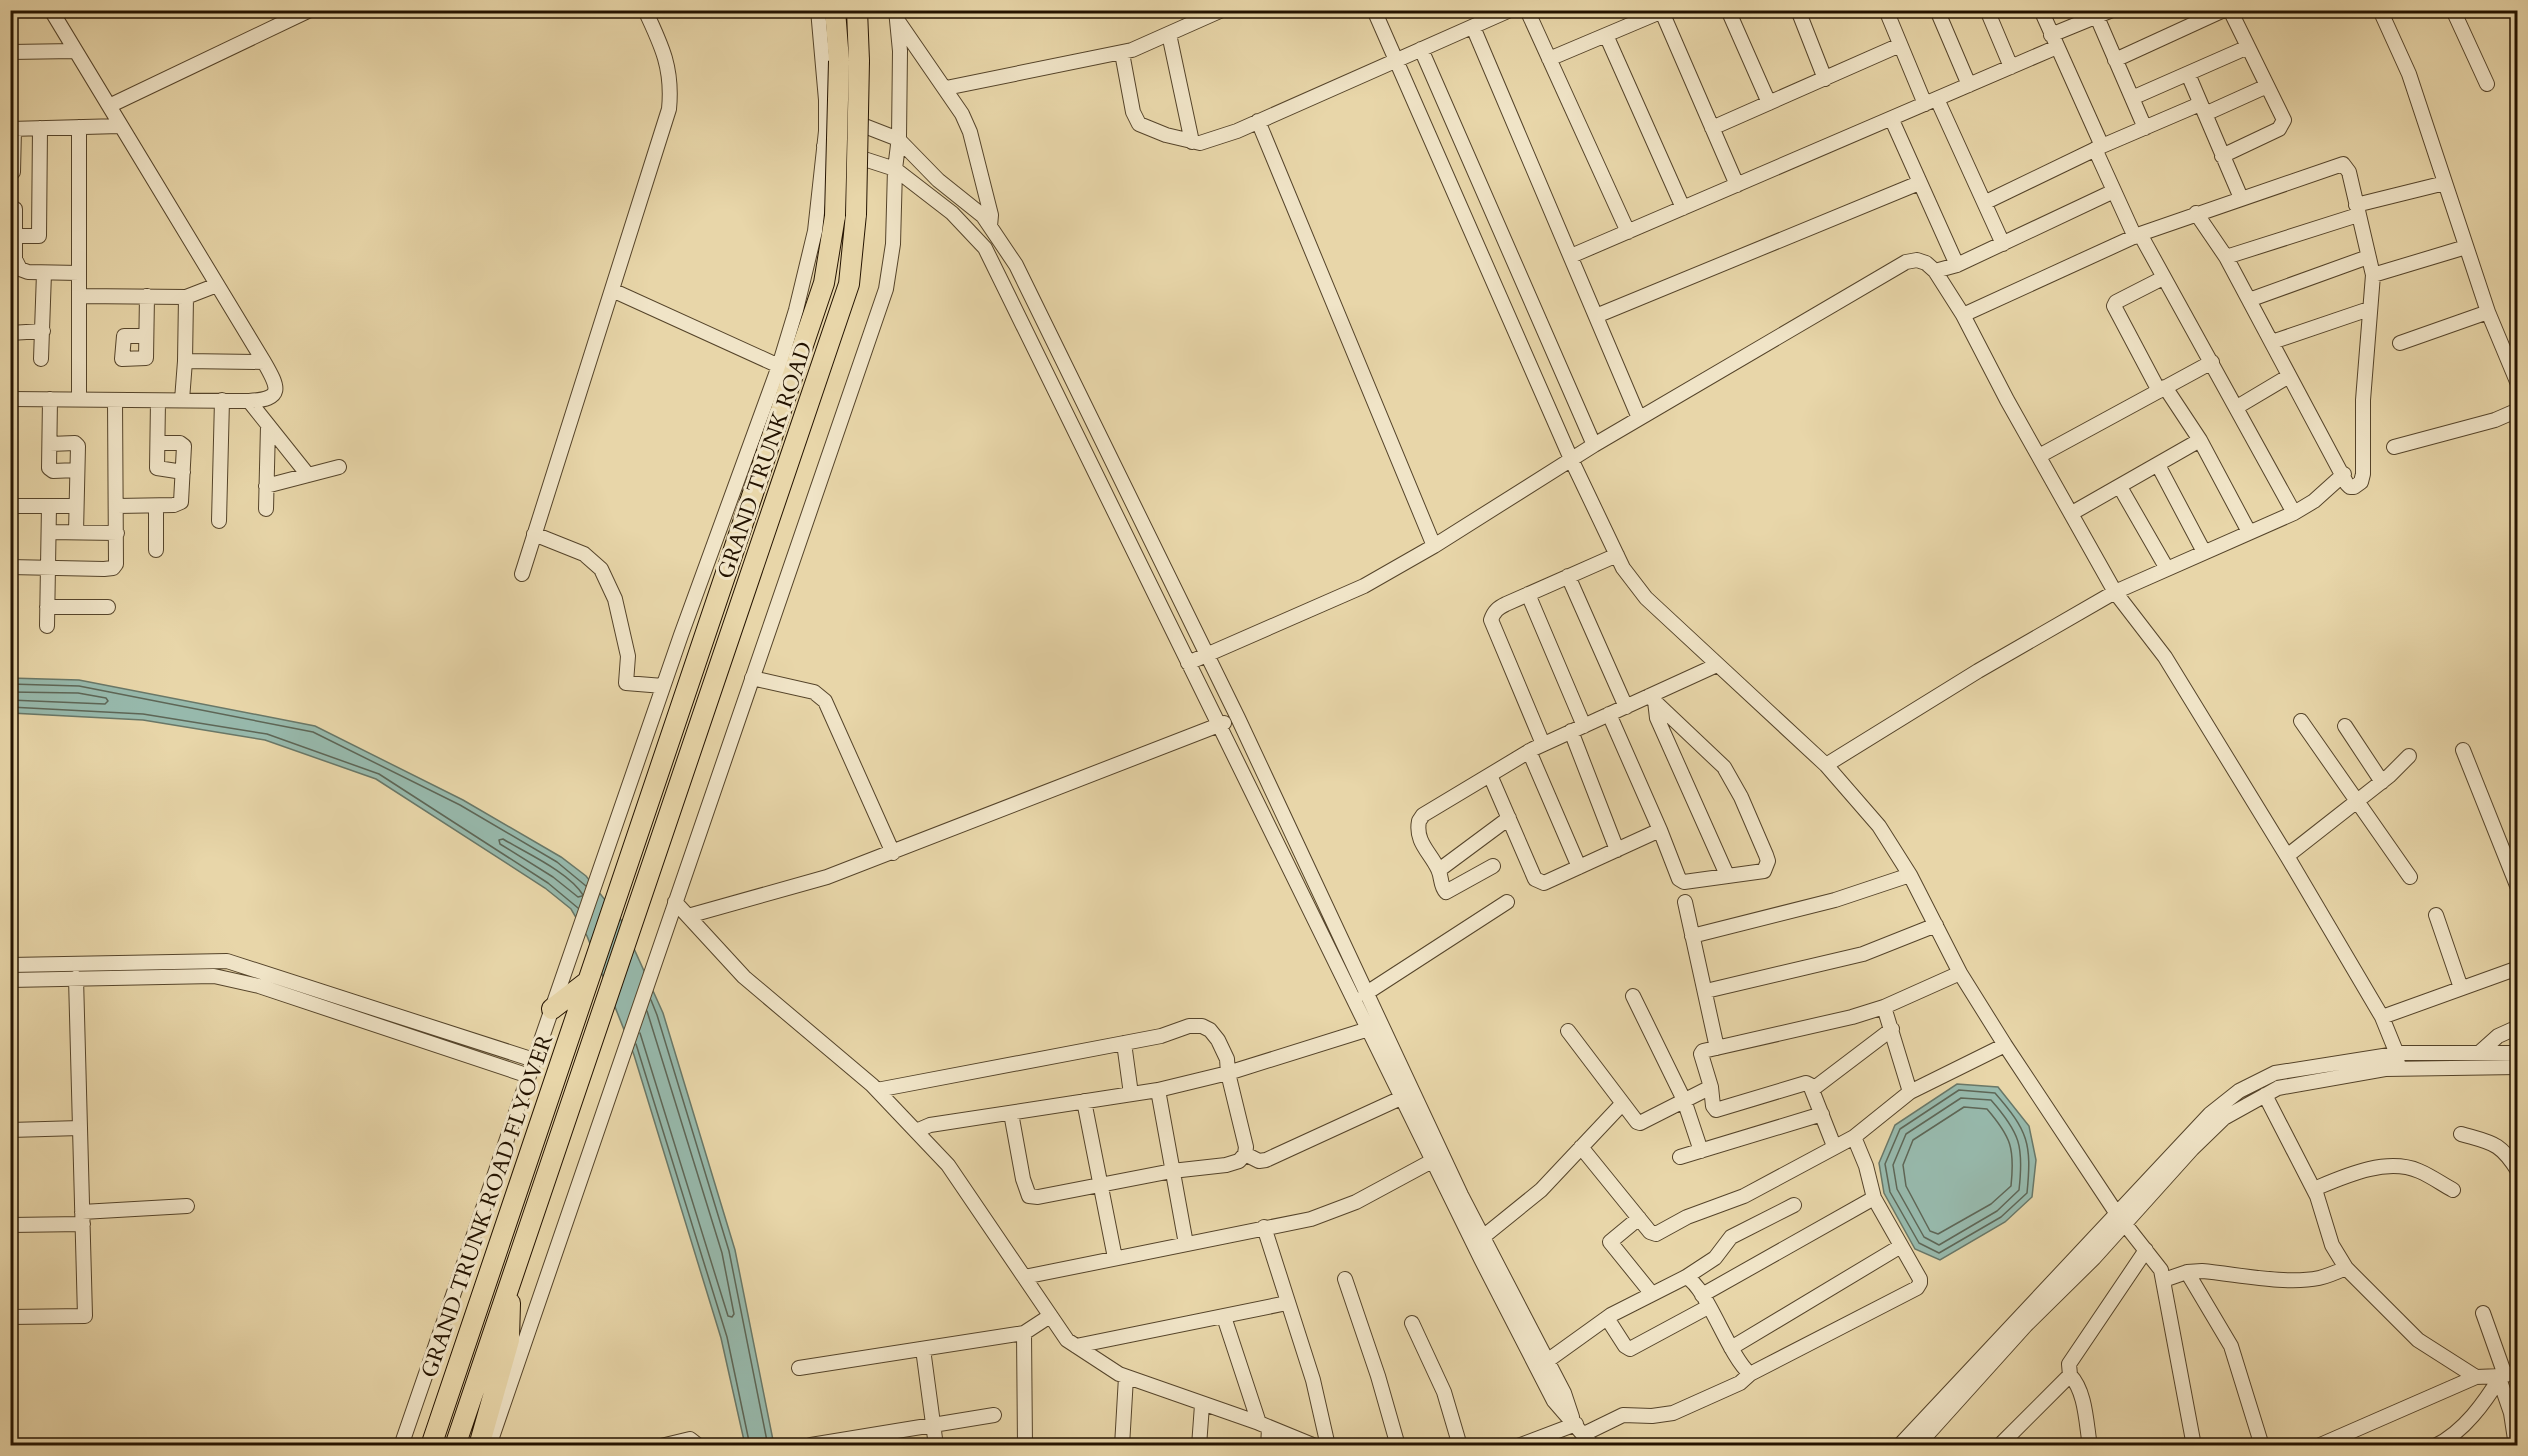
<svg xmlns="http://www.w3.org/2000/svg" width="2528" height="1456" viewBox="0 0 2528 1456" font-family="Cardo,serif">
  <style>
    .water { fill: #97b9ac; stroke: #697767; stroke-width: 1.5 }
    .lines { fill: none; stroke-linecap: round; stroke-linejoin: round }
    .shore { stroke: #5e6656; stroke-width: 1.5 }
    .minor-casing { stroke: #55442a; stroke-width: 16 }
    .highway-casing { stroke: #241300; stroke-width: 22 }
    .minor { stroke: #f0e4c7; stroke-width: 14 }
    .highway { stroke: #e8d6a9; stroke-width: 20 }
    .highway-bridge-casing { stroke: #241300; stroke-width: 22; stroke-linecap: butt }
    .highway-bridge { stroke: #e8d6a9; stroke-width: 20 }
    .labels { text-anchor: middle; stroke-width: 6; stroke-linejoin: round; paint-order: stroke }
    .street-label { font-size: 22px; fill: #241300; stroke: #f0e4c7 }
  </style>
  <rect width="100%" height="100%" fill="#e8d6a9"/>
  <filter id="stains"><feTurbulence type="fractalNoise" baseFrequency=".00333" numOctaves="4"/><feColorMatrix values="0 0 0 0 .2 0 0 0 0 .09 0 0 0 0 .02 0 0 0 .5 -.17"/></filter>
  <radialGradient id="worn" r=".72"><stop offset=".6" stop-color="#630" stop-opacity="0"/><stop offset="1" stop-color="#630" stop-opacity=".3"/></radialGradient>
  <!-- water -->
  <path class="water" d="M 10,678 L 79,680 L 315,726 L 463,800 L 561,857 L 586,876 L 621,920 L 663,1013 L 735,1250 L 774,1445 L 745,1445 L 721,1338 L 634,1055 L 587,936 L 571,909 L 545,888 L 376,779 L 265,740 L 143,720 L 11,713 Z
    M 1957,1084 L 1998,1087 L 2029,1126 L 2036,1160 L 2032,1197 L 2005,1222 L 1940,1260 L 1915,1249 L 1884,1193 L 1879,1163 L 1895,1125 Z"/>
  <g class="lines">
    <!-- shore -->
    <path class="shore" d="M 10,684 L 79,686 L 313,732 L 460,805 L 557,862 L 586,886
      M 10,692 L 78,693 L 106,698 L 108,701 L 105,704 L 10,700
      M 10,707 L 143,714 L 267,734 L 379,774 L 548,883 L 578,908
      M 582,896 L 578,897 L 553,877 L 500,844 L 499,840 L 503,839 C 526,853 569,872 583,895
      M 651,1000 L 657,1015 L 729,1251 L 768,1446
      M 640,1033 L 728,1316 L 732,1317 L 734,1314 L 722,1253 L 647,1011
      M 636,1044 L 727,1337 L 750,1446
      M 1959,1090 L 1995,1093 C 2028,1131 2032,1143 2027,1193 L 2001,1217 L 1939,1253 L 1919,1243 L 1890,1192 L 1885,1164 L 1900,1129 Z
      M 1961,1098 L 1991,1100 C 2020,1133 2024,1146 2019,1190 L 1997,1211 L 1939,1245 L 1924,1237 L 1897,1189 L 1893,1165 L 1906,1134 Z
      M 1964,1107 L 1987,1109 C 2011,1137 2015,1148 2011,1186 L 1991,1204 L 1938,1234 L 1930,1231 L 1906,1186 L 1903,1165 L 1913,1140 Z"/>
    <!-- minor casing -->
    <g class="minor-casing">
      <path id="minor" d="M 1374,10 L 1571,459 L 1623,568 L 1646,598 L 1826,765 L 1879,826 L 1910,875 L 1960,973 L 2005,1045 L 2117,1214 L 2161,1270 L 2194,1446
        M 1527,10 L 1628,232
        M 1728,10 L 1769,103
        M 1798,10 L 1825,79
        M 1886,10 L 1925,104
        M 1937,10 L 1969,85
        M 1987,10 L 2011,67
        M 2041,10 L 2102,146
        M 2094,10 L 2145,128
        M 2380,10 L 2409,74 L 2488,312 L 2518,384
        M 2453,10 L 2487,84
        M 1662,12 L 1737,185
        M 898,21 L 962,114 L 970,132 L 991,215 L 990,226
        M 1473,27 L 1639,418
        M 1169,34 L 1192,142
        M 1606,35 L 1683,208
        M 2051,35 L 2112,10
        M 1421,49 L 1594,445
        M 10,52 L 75,51
        M 1122,53 L 1133,112 L 1139,124 L 1166,135 L 1200,143 L 1237,131 L 1510,10
        M 1549,59 L 1665,10
        M 2115,60 L 2224,10
        M 2188,74 L 2241,198
        M 946,88 L 1132,50 L 1222,10
        M 2132,98 L 2248,47
        M 1937,99 L 2003,244
        M 109,106 L 310,10
        M 826,111 L 898,139 L 938,180 L 983,216 L 1016,265 L 1238,718 L 1461,1195 L 1564,1393 L 1572,1417
        M 2205,114 L 2267,86
        M 1892,120 L 1957,265
        M 1258,121 L 1434,546
        M 1712,128 L 1900,45
        M 10,129 L 120,126
        M 824,146 L 895,169 L 952,213 L 985,248 L 1481,1259 L 1554,1401 L 1593,1446
        M 2095,149 L 2135,237
        M 2222,156 L 2279,129 L 2284,120 L 2230,10
        M 13,172 L 14,129
        M 1986,202 L 2102,146 L 2200,104
        M 2356,205 L 2445,183
        M 15,209 L 15,259 L 20,269 L 28,272 L 79,273
        M 2140,234 L 2294,513
        M 14,236 L 39,236 L 40,128
        M 1571,256 L 2057,47
        M 2226,257 L 2358,215
        M 1935,271 L 1957,265 L 2114,191
        M 2373,275 L 2466,247
        M 612,290 L 779,366
        M 79,296 L 186,297 L 217,285
        M 2249,300 L 2368,257
        M 1963,315 L 2140,234 L 2343,164 L 2349,172 L 2373,275 L 2363,400 L 2363,474 L 2361,482 L 2354,487 L 2350,487 L 2347,484 L 2226,257 L 2196,213
        M 1596,316 L 1919,183
        M 10,333 L 43,331
        M 146,336 L 124,336 L 122,359 L 146,358 L 147,296
        M 2272,342 L 2369,309
        M 2400,343 L 2488,312
        M 41,359 L 44,273
        M 185,361 L 264,362
        M 2165,387 L 2200,440 L 2249,532
        M 2159,391 L 2114,306 L 2116,302 L 2163,278
        M 10,399 L 249,401 C 284,399 279,388 264,362 L 51,10
        M 50,399 L 49,468 L 53,471 L 77,470
        M 79,400 L 79,127
        M 182,400 L 185,361 L 186,297
        M 158,401 L 157,468 L 183,472
        M 249,401 L 308,475
        M 2237,407 L 2289,376
        M 50,444 L 75,443 L 78,446 L 76,532
        M 2394,447 L 2495,420 L 2518,410
        M 2039,456 L 2212,362
        M 2158,465 L 2204,552
        M 266,486 L 339,467
        M 2120,487 L 2166,567
        M 10,506 L 76,506
        M 117,506 L 174,505 L 181,502 L 184,446 L 180,443 L 158,443
        M 266,509 L 268,426
        M 2072,513 L 2200,440
        M 219,521 L 222,400
        M 49,532 L 117,533
        M 534,534 L 584,554 L 601,569 L 615,599 L 628,656 L 626,683 L 663,686
        M 156,550 L 156,506
        M 10,567 L 104,569 L 113,568 L 116,564 L 115,400
        M 522,574 L 669,109 C 673,69 662,46 645,10
        M 1568,576 L 1626,707
        M 1528,594 L 1584,726
        M 47,607 L 108,607
        M 47,626 L 49,506
        M 1188,663 L 1364,586 L 1434,546 L 1594,445 L 1906,262 L 1917,260 L 1926,263 L 1935,271 L 1963,315 L 2007,400 L 2115,592 L 2165,657 L 2287,856 L 2382,1017 L 2397,1054 L 2398,1069
        M 752,678 L 814,692 L 825,701 L 893,853
        M 1655,701 L 1657,718 L 1727,875
        M 1609,714 L 1660,830 L 1679,879 L 1684,882 L 1764,871 L 1768,861 L 1766,855 L 1741,797 L 1724,767 L 1649,696
        M 2301,721 L 2410,877
        M 2345,726 L 2382,782
        M 1571,731 L 1617,850
        M 1543,744 L 1491,620 C 1494,611 1498,608 1506,604 L 1617,555
        M 2463,750 L 2518,888
        M 1529,751 L 1579,867
        M 1826,765 L 1978,671 L 2115,592 L 2294,513 L 2314,501 L 2344,474
        M 1490,775 L 1535,879 L 1544,883 L 1660,830
        M 2287,856 L 2389,776 L 2409,756
        M 1493,866 L 1446,892 C 1440,886 1442,877 1438,869 C 1430,852 1415,842 1419,821 L 1423,815 L 1533,749 L 1717,665
        M 1439,870 L 1509,818
        M 675,902 L 744,977 L 872,1085 L 948,1165 L 1067,1340 L 1119,1374 L 1259,1423 L 1315,1446
        M 1685,902 L 1717,1048
        M 2436,915 L 2461,988
        M 688,916 L 827,877 L 1224,723
        M 1692,936 L 1835,900 L 1910,875
        M 10,965 L 227,961 L 534,1060
        M 10,980 L 214,976 L 259,986 L 529,1076
        M 1706,991 L 1863,954 L 1936,925
        M 1365,994 L 1507,902
        M 1633,996 L 1684,1100 L 1701,1151
        M 1884,1007 L 1910,1092
        M 2382,1017 L 2518,968
        M 1568,1031 L 1637,1122 L 1640,1123 L 1711,1087
        M 1124,1043 L 1131,1094
        M 2479,1053 L 2498,1036 L 2518,1027
        M 1813,1089 L 1892,1029
        M 877,1090 L 1161,1036 L 1189,1026 L 1202,1026 L 1210,1030 L 1218,1040 L 1227,1059 L 1228,1073 L 1246,1147 L 1245,1154 L 1239,1161 L 1226,1165 L 1172,1171 L 1038,1197 L 1029,1196 L 1023,1179 L 1011,1113
        M 1158,1090 L 1186,1244
        M 2265,1095 L 2317,1196 L 2332,1245 L 2346,1268 L 2418,1340 L 2476,1377
        M 1084,1101 L 1115,1258
        M 10,1130 L 80,1128
        M 916,1131 L 930,1125 L 1158,1090 L 1228,1073 L 1375,1027
        M 2461,1134 C 2492,1143 2500,1142 2518,1171
        M 1834,1146 L 1810,1085 L 1806,1083 L 1716,1110 L 1713,1106 L 1711,1087 L 1701,1054 L 1703,1051 L 1852,1017 L 1884,1007 L 1960,973
        M 1581,1147 L 1650,1232 L 1656,1234 L 1687,1217 L 1744,1196 L 1854,1137 L 1910,1092 L 2005,1045
        M 1245,1154 L 1259,1161 L 1266,1160 L 1401,1098
        M 1680,1157 L 1822,1114
        M 2314,1189 C 2345,1176 2386,1157 2419,1171 C 2431,1176 2442,1184 2453,1190
        M 82,1212 L 187,1206
        M 1639,1218 L 1610,1242 L 1652,1294
        M 10,1225 L 83,1224
        M 1264,1227 L 1313,1380 L 1328,1446
        M 1478,1241 L 1541,1190 L 1622,1104
        M 2187,1272 L 2231,1346 L 2262,1446
        M 1024,1277 L 1311,1219 L 1356,1202 L 1432,1161
        M 1686,1277 L 1715,1258 L 1731,1237 L 1794,1205
        M 1345,1279 L 1378,1376 L 1398,1446
        M 2164,1280 L 2187,1272 L 2202,1271 C 2237,1274 2285,1285 2319,1278 C 2328,1276 2337,1272 2346,1268
        M 1702,1295 L 1874,1198
        M 2483,1313 L 2505,1375
        M 10,1317 L 85,1316 L 76,978
        M 1224,1317 L 1259,1423
        M 1607,1318 L 1625,1346 L 1630,1349 L 1708,1307
        M 1412,1323 L 1444,1392 L 1460,1446
        M 1024,1333 L 1025,1446
        M 1076,1346 L 1287,1303
        M 1731,1348 L 1901,1246
        M 923,1349 L 936,1446
        M 1547,1361 L 1611,1315 L 1686,1277 C 1707,1287 1728,1355 1750,1374 L 1917,1288 L 1920,1283 L 1920,1279 L 1874,1198 L 1866,1166 L 1854,1137
        M 799,1368 L 1024,1333 L 1050,1316
        M 2499,1378 L 2511,1413 L 2516,1446
        M 1584,1434 L 1623,1415 L 1652,1416 L 1673,1413 L 1740,1383 L 1750,1374
        M 811,1445 L 994,1415
        M 401,1446 L 681,635 L 779,366 L 796,310 L 815,231 L 826,131 L 826,100 L 818,10
        M 489,1446 L 886,289 L 893,244 L 895,169 L 899,137 L 900,51 L 896,10
        M 661,1446 L 690,1439 L 699,1446
        M 1122,1446 L 1126,1377
        M 1199,1446 L 1202,1405
        M 1268,1446 L 1269,1429
        M 1518,1446 L 1576,1424
        M 1899,1446 L 2210,1114 L 2239,1091 L 2275,1073 L 2402,1053 L 2518,1053
        M 1917,1446 L 2026,1325 L 2094,1258 L 2192,1149 L 2224,1118 L 2278,1088 L 2385,1069 L 2518,1067
        M 1999,1446 L 2070,1375
        M 2090,1446 C 2086,1423 2086,1392 2070,1375 L 2069,1364 L 2146,1250
        M 2318,1446 L 2476,1377 L 2501,1376 L 2518,1372
        M 2435,1446 C 2464,1432 2485,1402 2501,1376"/>
    </g>
    <!-- highway casing -->
    <g class="highway-casing">
      <path id="highway" d="M 835,10 L 839,61
        M 857,10 L 859,61
        M 552,1009 L 587,982
        M 431,1446 L 824,283 L 835,216
        M 455,1446 L 849,284 L 856,214
        M 479,1446 L 509,1340 L 510,1303"/>
    </g>
    <!-- minor -->
    <use href="#minor" class="minor"/>
    <!-- highway -->
    <use href="#highway" class="highway"/>
    <!-- highway-bridge casing -->
    <g class="highway-bridge-casing">
      <path id="highway-bridge" d="M 856,214 L 859,61
        M 835,216 L 839,61"/>
    </g>
    <!-- highway-bridge -->
    <use href="#highway-bridge" class="highway-bridge"/>
  </g>
  <g class="labels">
    <!-- street labels -->
    <g class="street-label">
      <text transform="translate(764 460) rotate(-71)" y="8">GRAND TRUNK ROAD</text>
      <text transform="translate(486 1206) rotate(-71)" y="8">GRAND TRUNK ROAD FLYOVER</text>
    </g>
  </g>
  <!-- margin -->
  <rect width="2528" height="1456" fill="none" stroke="#e8d6a9" stroke-width="36"/>
  <rect x="12" y="12" width="2504" height="1432" fill="none" stroke="#241300" stroke-width="3"/>
  <rect x="18" y="18" width="2492" height="1420" fill="none" stroke="#241300" stroke-width="1.5"/>
  <rect width="100%" height="100%" filter="url(#stains)"/>
  <rect width="100%" height="100%" fill="url(#worn)"/>
</svg>
